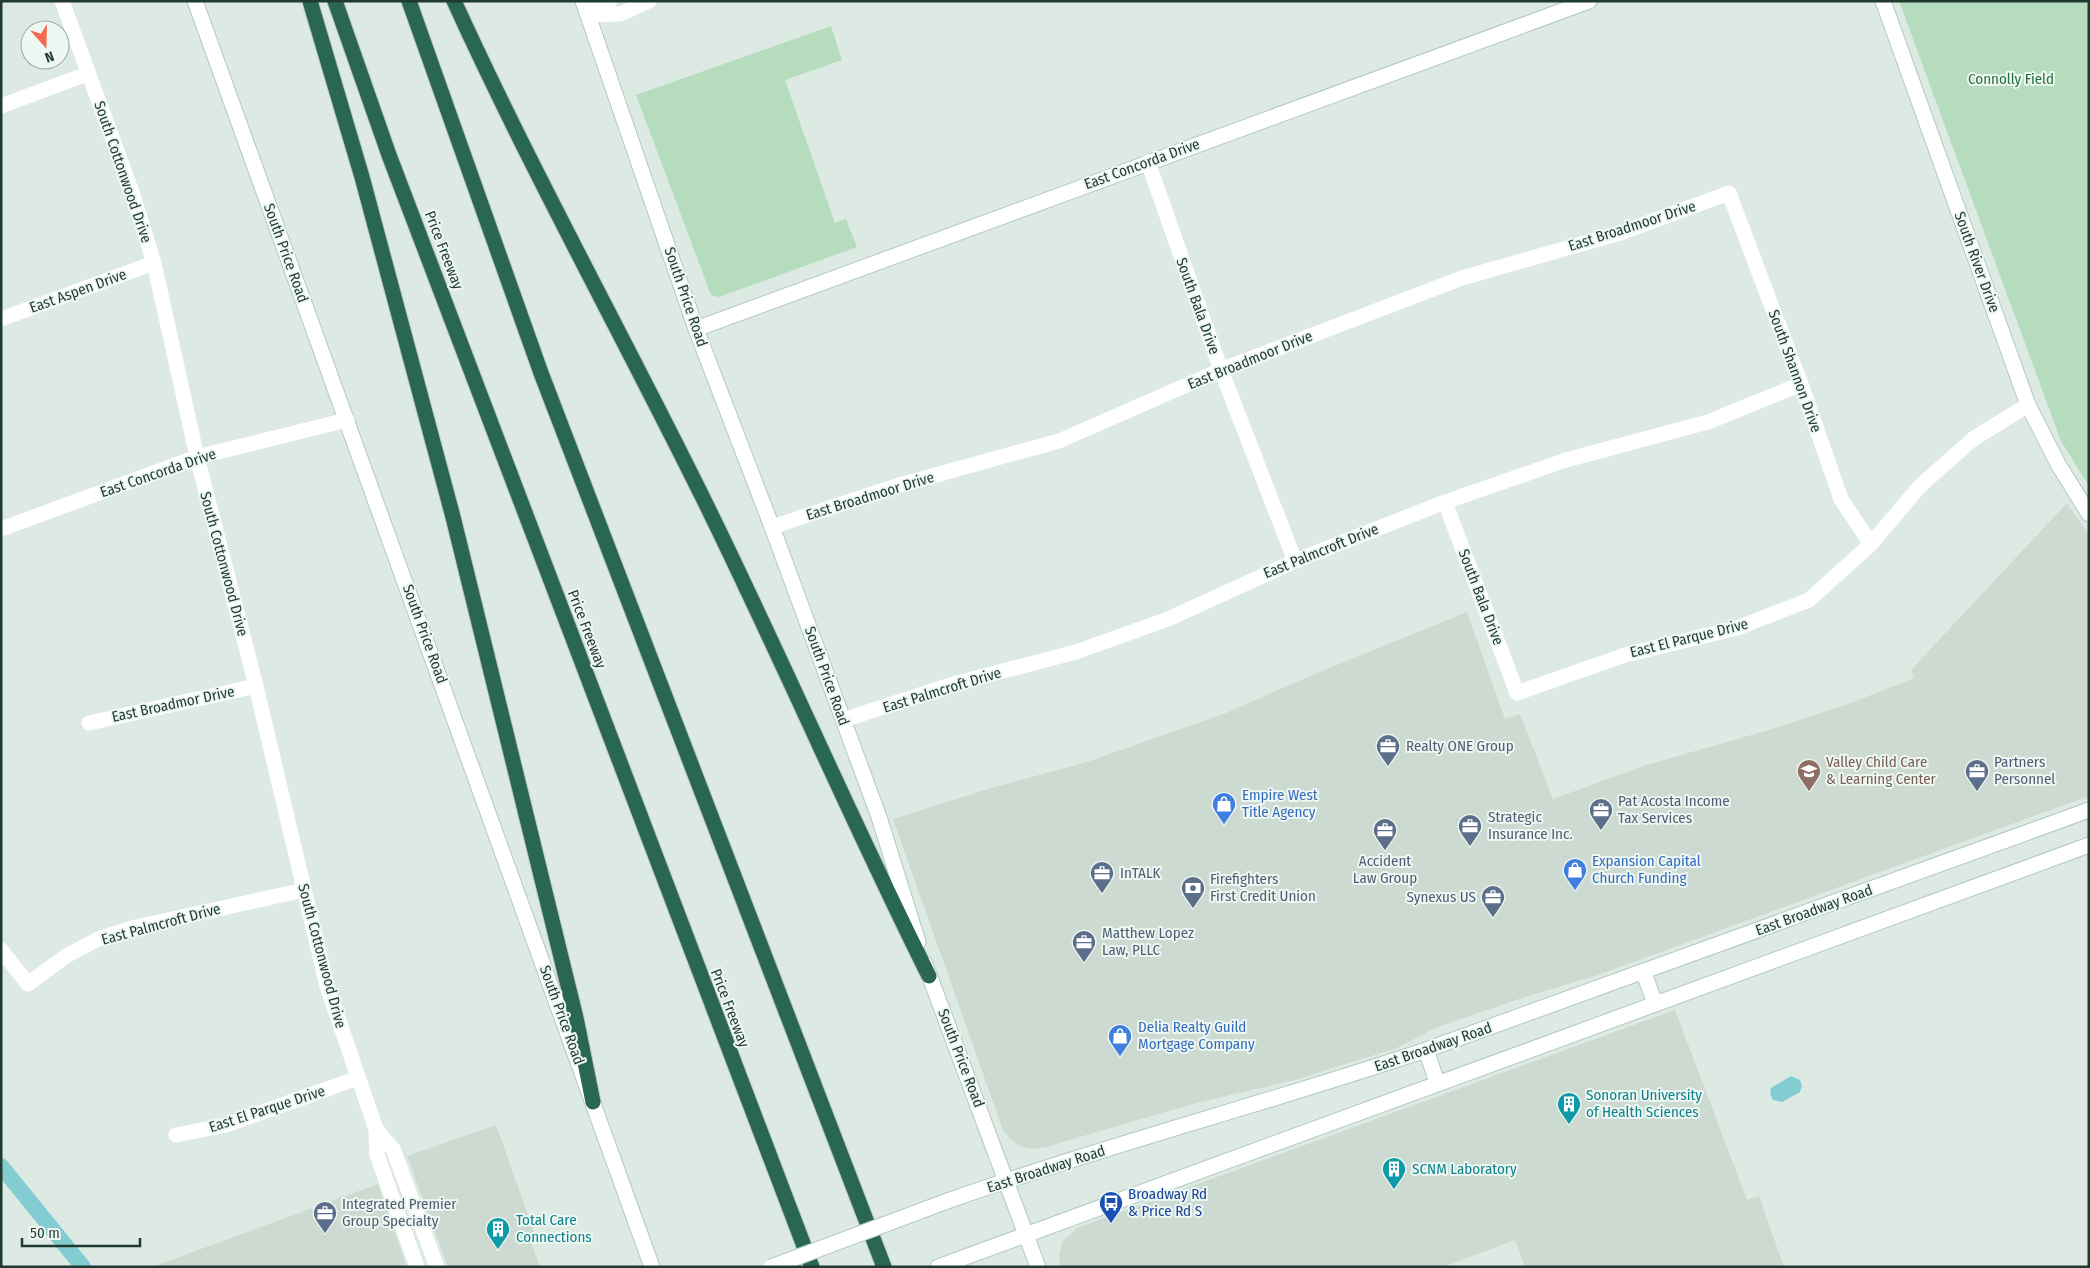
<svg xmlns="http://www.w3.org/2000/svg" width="2090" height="1268" viewBox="0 0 2090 1268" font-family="'Fira Sans Condensed',sans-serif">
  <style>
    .built { fill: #ccdad2 }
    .green { fill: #b5dcbc }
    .water { fill: #83cdd2 }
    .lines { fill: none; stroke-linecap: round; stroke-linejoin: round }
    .canal { stroke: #83cdd2; stroke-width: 16 }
    .secondary-casing { stroke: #b0cabe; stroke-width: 17 }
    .highway-casing { stroke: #bcc4c1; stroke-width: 17 }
    .street { stroke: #fff; stroke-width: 15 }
    .secondary { stroke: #fff; stroke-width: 15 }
    .highway { stroke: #2a6654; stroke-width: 15 }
    .secondary-bridge-casing { stroke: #b0cabe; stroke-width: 17; stroke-linecap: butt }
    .secondary-bridge { stroke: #fff; stroke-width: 15 }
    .labels { text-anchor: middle; stroke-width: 4; stroke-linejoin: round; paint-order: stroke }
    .park-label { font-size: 15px; fill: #28713e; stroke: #eef7f1 }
    .street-label { font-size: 15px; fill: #1f3a30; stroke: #eef7f1 }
    .service-label { font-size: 15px; fill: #4e5e75; stroke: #eef7f1; text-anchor: start }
    .education-label { font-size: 15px; fill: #785e54; stroke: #eef7f1; text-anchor: start }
    .shop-label { font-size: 15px; fill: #366cbe; stroke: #eef7f1; text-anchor: start }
    .culture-label { font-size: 15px; fill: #0d838f; stroke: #eef7f1; text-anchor: start }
    .transit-label { font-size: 15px; fill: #164399; stroke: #eef7f1; text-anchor: start }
  </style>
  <rect width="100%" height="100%" fill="#ddeae3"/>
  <!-- built -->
  <path class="built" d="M 2067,503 L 2089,535 L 2089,796 L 1595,976 L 1525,997 L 1435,1028 L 1397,1048 L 1295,1080 L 1196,1103 L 1046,1147 L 1033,1149 L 1022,1147 L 1011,1140 L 1003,1130 L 893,819 L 991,788 L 1087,762 L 1226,713 L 1310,676 L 1467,612 L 1505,719 L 1520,714 L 1553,799 L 1643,766 L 1769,730 L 1851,703 L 1914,678 L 1911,670 Z
    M 1675,1010 L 1747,1200 L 1759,1196 L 1784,1267 L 1525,1267 L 1515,1240 L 1443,1267 L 1060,1267 L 1059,1254 L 1063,1241 L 1077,1228 Z
    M 496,1125 L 537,1240 L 531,1242 L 540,1267 L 448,1267 L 407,1156 Z
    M 378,1184 L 407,1267 L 152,1267 Z"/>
  <!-- green -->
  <path class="green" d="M 1899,1 L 2089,1 L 2089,486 L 2061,441 Z
    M 831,26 L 842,60 L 785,80 L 835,223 L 846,219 L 857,247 L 719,297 L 711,295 L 636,95 Z"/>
  <!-- water -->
  <path class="water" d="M 1791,1076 L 1800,1080 L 1802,1086 L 1800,1092 L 1782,1102 L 1773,1100 L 1770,1094 L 1771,1088 Z"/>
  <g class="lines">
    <!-- canal -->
    <path class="canal" d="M 1,1166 L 83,1267"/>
    <!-- secondary casing -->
    <g class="secondary-casing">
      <path id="secondary" d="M 195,1 L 652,1267
        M 583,1 L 696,329 L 772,527 L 879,817 L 918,942
        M 1883,1 L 2028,405 L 2058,464 L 2089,514
        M 696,329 L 1589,1
        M 925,964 L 1038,1267
        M 1643,971 L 1655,1003
        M 1426,1050 L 1437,1082
        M 950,1200 C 1107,1145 1268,1103 1426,1050 L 2089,810
        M 938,1267 L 2089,845"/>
    </g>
    <!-- highway casing -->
    <g class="highway-casing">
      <path id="highway" d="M 310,1 L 362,177 L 453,517 L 576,1018 L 593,1102
        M 335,1 L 389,155 L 812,1267
        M 409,1 L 541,373 L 884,1267
        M 454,1 C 531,170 621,332 703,498 C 781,656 850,818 929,976"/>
    </g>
    <!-- street -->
    <path class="street" d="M 62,1 L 132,192 L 154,263 L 197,457 L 256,686 L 327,986 L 376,1129 L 377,1155 L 417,1267
      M 589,14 L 610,1
      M 588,15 L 620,14 L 649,1
      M 1,106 L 87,74
      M 1148,162 L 1221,370 L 1295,561
      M 1,319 L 154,263
      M 1445,502 L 1517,693 L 1625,655 L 1737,628 L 1809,600 L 1871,544 L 1920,486 L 1973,439 L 2028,405
      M 772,527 L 896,486 L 1059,441 L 1221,370 L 1462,278 L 1620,233 L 1729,193 L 1801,384 L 1841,499 L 1871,544
      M 1,529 L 197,457 L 347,420
      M 843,720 L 957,683 L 1076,652 L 1168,619 L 1295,561 L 1445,502 L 1566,460 L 1708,422 L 1801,384
      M 89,723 L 256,686
      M 1,950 L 28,984 L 66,956 L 98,939 L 136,927 L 304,890
      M 376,1129 L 393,1149 L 437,1267
      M 176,1135 L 226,1125 L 358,1078"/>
    <!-- secondary -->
    <use href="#secondary" class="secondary"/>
    <!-- highway -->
    <use href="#highway" class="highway"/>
    <!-- secondary-bridge casing -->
    <g class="secondary-bridge-casing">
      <path id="secondary-bridge" d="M 771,1267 L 950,1200"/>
    </g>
    <!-- secondary-bridge -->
    <use href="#secondary-bridge" class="secondary-bridge"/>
  </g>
  <!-- icons -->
  <defs>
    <g id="office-pin" transform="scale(1.25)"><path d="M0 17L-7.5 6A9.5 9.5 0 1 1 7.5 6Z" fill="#5c6f8a" stroke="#eef7f1"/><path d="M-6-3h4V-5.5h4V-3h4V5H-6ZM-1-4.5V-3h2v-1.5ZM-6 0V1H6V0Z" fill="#fff"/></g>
    <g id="school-pin" transform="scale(1.25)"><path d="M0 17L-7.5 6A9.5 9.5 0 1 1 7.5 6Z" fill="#8d6e63" stroke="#eef7f1"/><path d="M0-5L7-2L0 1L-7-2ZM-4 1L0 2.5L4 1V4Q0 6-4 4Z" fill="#fff"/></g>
    <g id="shop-pin" transform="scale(1.25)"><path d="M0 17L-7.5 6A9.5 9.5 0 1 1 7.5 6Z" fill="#3f7fe0" stroke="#eef7f1"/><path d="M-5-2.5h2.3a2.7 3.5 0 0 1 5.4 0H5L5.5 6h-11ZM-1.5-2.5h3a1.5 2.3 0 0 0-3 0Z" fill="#fff"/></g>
    <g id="bank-pin" transform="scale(1.25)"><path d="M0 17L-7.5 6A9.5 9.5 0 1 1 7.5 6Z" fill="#5c6f8a" stroke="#eef7f1"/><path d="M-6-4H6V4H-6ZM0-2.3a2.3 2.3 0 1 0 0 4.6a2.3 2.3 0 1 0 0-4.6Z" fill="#fff"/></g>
    <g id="building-pin" transform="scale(1.25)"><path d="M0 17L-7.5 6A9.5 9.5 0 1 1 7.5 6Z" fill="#0f9aa8" stroke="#eef7f1"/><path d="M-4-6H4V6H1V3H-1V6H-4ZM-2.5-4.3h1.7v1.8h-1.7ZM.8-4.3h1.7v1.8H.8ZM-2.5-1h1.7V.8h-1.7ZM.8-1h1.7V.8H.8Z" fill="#fff"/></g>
    <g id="bus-pin" transform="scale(1.25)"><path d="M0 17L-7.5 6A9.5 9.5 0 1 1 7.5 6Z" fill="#1a4fb4" stroke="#eef7f1"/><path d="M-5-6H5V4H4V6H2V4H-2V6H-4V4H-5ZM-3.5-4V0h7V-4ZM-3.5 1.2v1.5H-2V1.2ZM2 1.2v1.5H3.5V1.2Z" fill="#fff"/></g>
  </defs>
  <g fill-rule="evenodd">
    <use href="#office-pin" x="1388" y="746"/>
    <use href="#school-pin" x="1809" y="771"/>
    <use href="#office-pin" x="1977" y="771"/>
    <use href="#shop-pin" x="1224" y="804"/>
    <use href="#office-pin" x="1601" y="810"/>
    <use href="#office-pin" x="1470" y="826"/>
    <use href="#office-pin" x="1385" y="830"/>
    <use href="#shop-pin" x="1575" y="870"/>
    <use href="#office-pin" x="1102" y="873"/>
    <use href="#bank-pin" x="1193" y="888"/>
    <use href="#office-pin" x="1493" y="897"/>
    <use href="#office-pin" x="1084" y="942"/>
    <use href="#shop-pin" x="1120" y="1036"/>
    <use href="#building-pin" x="1569" y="1104"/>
    <use href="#building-pin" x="1394" y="1169"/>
    <use href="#bus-pin" x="1111" y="1203"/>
    <use href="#office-pin" x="325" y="1213"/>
    <use href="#building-pin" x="498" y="1229"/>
  </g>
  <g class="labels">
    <!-- park labels -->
    <g class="park-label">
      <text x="2011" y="84">Connolly Field</text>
    </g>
    <!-- street labels -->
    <g class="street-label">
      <text transform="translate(1142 164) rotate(-20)" y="5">East Concorda Drive</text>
      <text transform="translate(123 172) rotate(71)" y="5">South Cottonwood Drive</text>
      <text transform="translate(1632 226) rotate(-18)" y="5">East Broadmoor Drive</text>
      <text transform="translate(444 250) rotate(69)" y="5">Price Freeway</text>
      <text transform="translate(286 253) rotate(70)" y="5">South Price Road</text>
      <text transform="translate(1977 262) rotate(70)" y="5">South River Drive</text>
      <text transform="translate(78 291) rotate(-20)" y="5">East Aspen Drive</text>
      <text transform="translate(686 297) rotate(71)" y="5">South Price Road</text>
      <text transform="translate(1198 306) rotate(70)" y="5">South Bala Drive</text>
      <text transform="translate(1250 360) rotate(-22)" y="5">East Broadmoor Drive</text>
      <text transform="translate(1795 371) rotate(70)" y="5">South Shannon Drive</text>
      <text transform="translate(158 473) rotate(-19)" y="5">East Concorda Drive</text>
      <text transform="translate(870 496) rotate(-17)" y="5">East Broadmoor Drive</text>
      <text transform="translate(1321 551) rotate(-22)" y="5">East Palmcroft Drive</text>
      <text transform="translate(224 564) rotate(75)" y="5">South Cottonwood Drive</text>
      <text transform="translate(1481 597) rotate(69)" y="5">South Bala Drive</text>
      <text transform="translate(587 629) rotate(69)" y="5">Price Freeway</text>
      <text transform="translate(425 634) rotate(70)" y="5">South Price Road</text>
      <text transform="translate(1689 638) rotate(-14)" y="5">East El Parque Drive</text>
      <text transform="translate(827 676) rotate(70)" y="5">South Price Road</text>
      <text transform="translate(942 690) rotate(-17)" y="5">East Palmcroft Drive</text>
      <text transform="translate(173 704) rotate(-12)" y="5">East Broadmor Drive</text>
      <text transform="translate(1814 910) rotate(-20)" y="5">East Broadway Road</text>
      <text transform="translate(161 924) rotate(-15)" y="5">East Palmcroft Drive</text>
      <text transform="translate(322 956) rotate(75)" y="5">South Cottonwood Drive</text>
      <text transform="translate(730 1008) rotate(69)" y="5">Price Freeway</text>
      <text transform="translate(562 1015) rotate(70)" y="5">South Price Road</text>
      <text transform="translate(1433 1047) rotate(-19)" y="5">East Broadway Road</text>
      <text transform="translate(961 1058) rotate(69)" y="5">South Price Road</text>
      <text transform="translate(267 1109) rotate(-18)" y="5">East El Parque Drive</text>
      <text transform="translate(1046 1169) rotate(-18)" y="5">East Broadway Road</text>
    </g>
    <!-- service labels -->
    <g class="service-label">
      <text x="1406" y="751">Realty ONE Group</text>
      <text x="1994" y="767">Partners<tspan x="1994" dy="17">Personnel</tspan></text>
      <text x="1618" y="806">Pat Acosta Income<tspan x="1618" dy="17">Tax Services</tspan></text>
      <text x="1488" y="822">Strategic<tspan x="1488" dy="17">Insurance Inc.</tspan></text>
      <text x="1385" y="866" text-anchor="middle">Accident<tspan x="1385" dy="17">Law Group</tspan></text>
      <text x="1120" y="878">InTALK</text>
      <text x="1210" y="884">Firefighters<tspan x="1210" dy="17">First Credit Union</tspan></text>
      <text x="1476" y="902" text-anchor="end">Synexus US</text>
      <text x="1102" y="938">Matthew Lopez<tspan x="1102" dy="17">Law, PLLC</tspan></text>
      <text x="342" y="1209">Integrated Premier<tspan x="342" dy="17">Group Specialty</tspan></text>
    </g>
    <!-- education labels -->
    <g class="education-label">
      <text x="1826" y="767">Valley Child Care<tspan x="1826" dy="17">&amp; Learning Center</tspan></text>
    </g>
    <!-- shop labels -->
    <g class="shop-label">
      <text x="1242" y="800">Empire West<tspan x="1242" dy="17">Title Agency</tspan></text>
      <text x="1592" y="866">Expansion Capital<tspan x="1592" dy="17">Church Funding</tspan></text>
      <text x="1138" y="1032">Delia Realty Guild<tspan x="1138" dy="17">Mortgage Company</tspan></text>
    </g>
    <!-- culture labels -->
    <g class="culture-label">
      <text x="1586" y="1100">Sonoran University<tspan x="1586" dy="17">of Health Sciences</tspan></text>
      <text x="1412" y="1174">SCNM Laboratory</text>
      <text x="516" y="1225">Total Care<tspan x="516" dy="17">Connections</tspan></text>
    </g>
    <!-- transit labels -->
    <g class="transit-label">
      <text x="1128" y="1199">Broadway Rd<tspan x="1128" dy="17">&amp; Price Rd S</tspan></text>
    </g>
  </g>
  <!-- border -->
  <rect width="2090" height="1268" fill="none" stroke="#1f3a30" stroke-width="5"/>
  <!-- north arrow -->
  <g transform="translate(45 45) rotate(160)"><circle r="24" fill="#eef7f1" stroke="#9baba4"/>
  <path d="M0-4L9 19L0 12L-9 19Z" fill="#f6694f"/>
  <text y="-8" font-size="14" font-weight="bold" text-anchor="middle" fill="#1f3a30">N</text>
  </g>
  <!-- scale -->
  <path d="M22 1238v8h118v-8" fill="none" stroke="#1f3a30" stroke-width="2.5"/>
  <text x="30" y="1238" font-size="15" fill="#1f3a30" stroke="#eef7f1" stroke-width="4" paint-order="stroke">50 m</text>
</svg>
